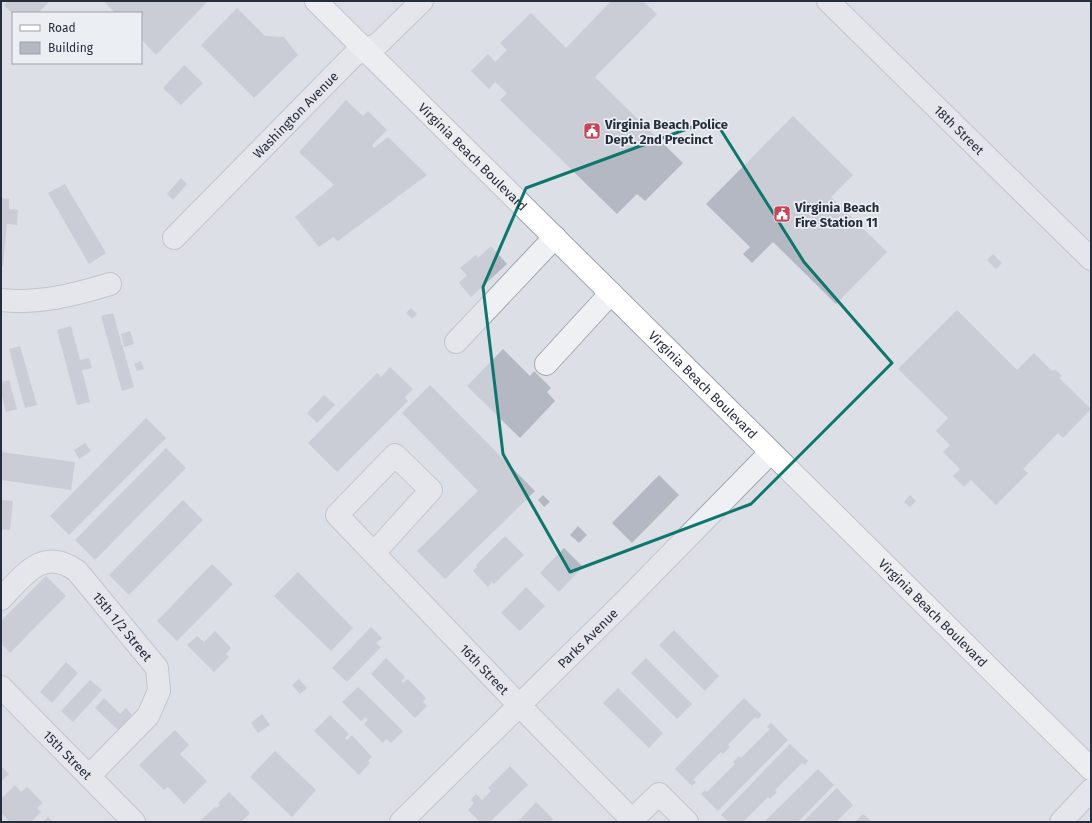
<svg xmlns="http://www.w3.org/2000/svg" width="1092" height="823" viewBox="0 0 1092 823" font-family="'Fira Sans',sans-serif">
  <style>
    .building { fill: #b3b8c2 }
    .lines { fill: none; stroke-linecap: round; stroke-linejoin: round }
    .minor-casing { stroke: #a2a6af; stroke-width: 24 }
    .major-casing { stroke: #9ca4b0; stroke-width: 24 }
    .minor { stroke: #eef0f4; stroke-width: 22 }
    .major { stroke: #fff; stroke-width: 22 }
    .marked { fill: none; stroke: #0f766e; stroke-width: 3; stroke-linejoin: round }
    .labels { text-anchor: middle; stroke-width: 3.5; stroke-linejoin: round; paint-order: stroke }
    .street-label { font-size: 13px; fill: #262d3b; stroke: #ebeef3 }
    .poi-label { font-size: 13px; font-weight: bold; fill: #262d3b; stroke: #ebeef3; text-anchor: start }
  </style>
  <rect width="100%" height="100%" fill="#dcdfe5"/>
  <!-- building -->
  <path class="building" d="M 8,1 L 50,1 L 38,13 L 12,13 L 4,5 Z
    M 104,1 L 208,1 L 156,55 L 141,39 L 141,13 L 115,13 Z
    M 611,1 L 643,1 L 657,14 L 595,77 L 683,163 L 645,201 L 637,194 L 617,214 L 500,100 L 507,93 L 495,82 L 489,89 L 471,71 L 488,54 L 495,62 L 507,50 L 500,43 L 531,13 L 566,48 Z
    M 237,8 L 265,36 L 284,37 L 298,55 L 254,98 L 201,45 Z
    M 184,65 L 203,83 L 181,105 L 163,88 Z
    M 346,100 L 363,116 L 368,111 L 387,130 L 372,145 L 374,148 L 388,137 L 427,175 L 338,241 L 333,237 L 319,247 L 295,217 L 334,185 L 299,152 Z
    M 793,116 L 853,175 L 831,197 L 887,252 L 836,304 L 773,242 L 752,263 L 743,254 L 750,247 L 706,204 Z
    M 181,178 L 187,184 L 173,200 L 167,194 Z
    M 65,184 L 106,253 L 89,264 L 48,193 Z
    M 1,198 L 9,199 L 9,209 L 18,210 L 17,225 L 7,224 L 3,266 L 1,266 Z
    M 491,246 L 507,264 L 471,297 L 459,283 L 467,275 L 460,268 L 476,255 L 478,258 Z
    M 993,254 L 1002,263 L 996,269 L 987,260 Z
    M 411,308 L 417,314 L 412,319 L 406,313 Z
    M 957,310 L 1017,370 L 1034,353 L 1052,371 L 1055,369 L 1062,376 L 1059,378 L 1091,409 L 1063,438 L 1058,433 L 1023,469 L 1028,473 L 996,505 L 971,480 L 964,487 L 953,476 L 960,469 L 943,452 L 950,445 L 936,431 L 948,418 L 898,369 Z
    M 113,313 L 134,387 L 122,391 L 101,316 Z
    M 71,326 L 80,360 L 89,358 L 92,368 L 82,370 L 90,402 L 77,405 L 57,330 Z
    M 130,331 L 134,344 L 124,347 L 121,334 Z
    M 20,346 L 37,405 L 25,408 L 9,349 Z
    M 503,349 L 530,376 L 534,371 L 551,388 L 547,392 L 555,401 L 520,438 L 467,386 Z
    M 141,361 L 144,369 L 137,371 L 134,364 Z
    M 390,367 L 413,389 L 405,397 L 408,401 L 337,472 L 308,443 L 377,373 L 381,377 Z
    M 9,380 L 17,409 L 6,412 L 1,392 L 1,382 Z
    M 430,385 L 535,491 L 445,579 L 417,551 L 478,491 L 402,413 Z
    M 324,395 L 335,405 L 317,423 L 307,413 Z
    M 146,418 L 166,438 L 69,535 L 50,516 Z
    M 85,443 L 91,451 L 79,459 L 74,450 Z
    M 166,448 L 186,468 L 95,560 L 75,540 Z
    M 1,452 L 75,462 L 71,490 L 1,480 Z
    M 659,475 L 679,495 L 632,543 L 612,523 Z
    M 543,495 L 550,502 L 544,507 L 538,500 Z
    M 910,495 L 916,501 L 910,507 L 904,502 Z
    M 1,500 L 13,501 L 10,530 L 1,529 Z
    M 183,500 L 203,520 L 129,595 L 109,575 Z
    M 578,526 L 587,535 L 579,543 L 570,535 Z
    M 505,536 L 524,555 L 494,584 L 492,582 L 488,587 L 473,571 L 477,567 L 476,565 Z
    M 564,548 L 583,567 L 559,592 L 540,573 Z
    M 212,564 L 233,584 L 177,641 L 157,621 Z
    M 298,572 L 353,628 L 331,651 L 274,596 Z
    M 46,576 L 66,596 L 10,653 L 1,643 L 1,621 Z
    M 526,587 L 545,606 L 520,631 L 501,613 Z
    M 371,627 L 382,638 L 376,643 L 381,647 L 347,682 L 332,668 Z
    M 674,630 L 719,676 L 705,691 L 659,645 Z
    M 215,631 L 231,648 L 226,654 L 229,657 L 214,672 L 187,645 L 197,636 L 204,642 Z
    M 386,658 L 405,677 L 401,681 L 403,683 L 408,679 L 426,698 L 423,702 L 427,706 L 415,718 L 371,674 Z
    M 646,658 L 692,704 L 677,719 L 631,673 Z
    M 66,662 L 78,673 L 52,703 L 40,692 Z
    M 299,679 L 307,688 L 300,694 L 292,685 Z
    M 90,680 L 102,690 L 73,722 L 61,711 Z
    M 358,687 L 403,731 L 391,743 L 386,739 L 383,743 L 364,724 L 368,720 L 365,717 L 361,721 L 342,702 Z
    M 618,688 L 663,733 L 649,748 L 603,703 Z
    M 104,698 L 120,714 L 126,708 L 135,718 L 121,733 L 95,708 Z
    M 744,698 L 762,715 L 758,719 L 755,717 L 728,745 L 730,747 L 723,754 L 721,752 L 693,780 L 696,782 L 692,786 L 675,769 Z
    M 262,714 L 270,725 L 258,733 L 251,723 Z
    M 330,715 L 349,734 L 345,738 L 347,740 L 352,735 L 372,757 L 368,761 L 370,763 L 359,775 L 314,731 Z
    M 771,723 L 788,740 L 718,811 L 701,794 L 705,790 L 707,792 L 735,764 L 733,762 L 739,756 L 741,758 L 770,729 L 767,727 Z
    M 175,730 L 189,745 L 180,754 L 207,781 L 184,804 L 168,787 L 164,790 L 139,765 Z
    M 790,744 L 808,761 L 805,765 L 802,763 L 775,790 L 777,792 L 770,799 L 768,797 L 743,822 L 729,822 L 721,815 Z
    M 275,751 L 316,790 L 292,817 L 250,777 Z
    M 1,766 L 9,774 L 1,781 Z
    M 510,766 L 528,785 L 490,822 L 480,822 L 468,810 L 474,803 L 471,800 L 476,794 L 482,800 L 491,791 L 488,788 Z
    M 818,769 L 834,785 L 798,822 L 764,822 Z
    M 15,785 L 21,792 L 27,787 L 43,803 L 37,808 L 41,812 L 31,822 L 10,822 L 1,813 L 1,799 Z
    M 837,788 L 853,805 L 836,822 L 803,822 Z
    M 229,792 L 250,813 L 241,822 L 199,822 L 215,807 L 216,808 L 220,805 L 218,803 Z
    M 536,802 L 553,819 L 550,822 L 518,822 Z
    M 863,814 L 872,822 L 855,822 Z
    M 48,817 L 53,822 L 43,822 Z"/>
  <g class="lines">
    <!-- minor casing -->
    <g class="minor-casing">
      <g id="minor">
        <path id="s1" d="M 828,1 L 1091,259"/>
        <path id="s2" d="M 174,238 L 354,55 L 378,44 L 422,1"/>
        <path d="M 1,300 C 39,304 74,295 110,284"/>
        <path d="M 456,342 L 555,237"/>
        <path d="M 546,364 L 611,293"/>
        <path id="s3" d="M 374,553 L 431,490 L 395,455 L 337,515 L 519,705 L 634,822"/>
        <path id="s4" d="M 1,599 C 24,575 43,546 77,571 L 157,668 L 159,691 L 148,716 L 89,776"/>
        <path id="s5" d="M 1,687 L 134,822"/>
        <path d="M 632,820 L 659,794 L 687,822"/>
        <path id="s6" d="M 401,822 L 624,602 L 771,452"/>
        <path d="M 1061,822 L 1091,790"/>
      </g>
    </g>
    <!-- major casing -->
    <g class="major-casing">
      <g id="major">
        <path id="s7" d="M 316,1 L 1091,769"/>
      </g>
    </g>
    <!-- minor -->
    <use href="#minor" class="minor"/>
    <!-- major -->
    <use href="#major" class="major"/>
  </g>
  <!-- marked area -->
  <path d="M0 0H1092V823H0ZM 714,119 L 804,262 L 892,363 L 751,504 L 570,572 L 503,454 L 483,287 L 526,188 Z" fill="#dcdfe5" fill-opacity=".55" fill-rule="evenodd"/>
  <path class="marked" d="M 714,119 L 804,262 L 892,363 L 751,504 L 570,572 L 503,454 L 483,287 L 526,188 Z"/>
  <!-- icons -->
  <defs>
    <g id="civic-square" transform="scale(0.9)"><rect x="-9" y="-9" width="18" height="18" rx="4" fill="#c74556" stroke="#ebeef3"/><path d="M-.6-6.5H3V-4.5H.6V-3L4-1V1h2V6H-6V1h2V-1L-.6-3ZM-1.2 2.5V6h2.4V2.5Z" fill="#fff"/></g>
  </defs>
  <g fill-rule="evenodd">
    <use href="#civic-square" x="592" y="131"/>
    <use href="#civic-square" x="782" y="214"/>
  </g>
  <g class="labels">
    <!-- street labels -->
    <g class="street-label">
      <text dy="5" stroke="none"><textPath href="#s2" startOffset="173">Washington Avenue</textPath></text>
      <text dy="5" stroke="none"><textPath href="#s1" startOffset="184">18th Street</textPath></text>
      <text dy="5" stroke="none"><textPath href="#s7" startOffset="221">Virginia Beach Boulevard</textPath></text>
      <text dy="5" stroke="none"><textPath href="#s7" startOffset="545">Virginia Beach Boulevard</textPath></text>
      <text dy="5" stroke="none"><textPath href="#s7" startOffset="869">Virginia Beach Boulevard</textPath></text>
      <text dy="5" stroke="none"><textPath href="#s4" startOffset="164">15th 1/2 Street</textPath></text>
      <text dy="5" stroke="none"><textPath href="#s6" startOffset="262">Parks Avenue</textPath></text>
      <text dy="5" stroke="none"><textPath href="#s3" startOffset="432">16th Street</textPath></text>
      <text dy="5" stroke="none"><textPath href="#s5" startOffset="95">15th Street</textPath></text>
    </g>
    <!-- poi labels -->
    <g class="poi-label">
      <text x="605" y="129">Virginia Beach Police<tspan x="605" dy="15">Dept. 2nd Precinct</tspan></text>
      <text x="795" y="212">Virginia Beach<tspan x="795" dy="15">Fire Station 11</tspan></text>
    </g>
  </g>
  <!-- border -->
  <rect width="1092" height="823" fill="none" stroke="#262d3b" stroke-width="4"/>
  <!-- legend -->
  <rect x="12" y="12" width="130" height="52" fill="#ebeef3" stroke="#9ca1a9"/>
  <rect x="20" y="25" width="20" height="6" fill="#ffffff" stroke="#9ca1a9"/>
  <text x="48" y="32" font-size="12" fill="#262d3b">Road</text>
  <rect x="20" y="42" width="20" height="12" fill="#b3b8c2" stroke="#9ca1a9"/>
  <text x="48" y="52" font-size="12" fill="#262d3b">Building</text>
</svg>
